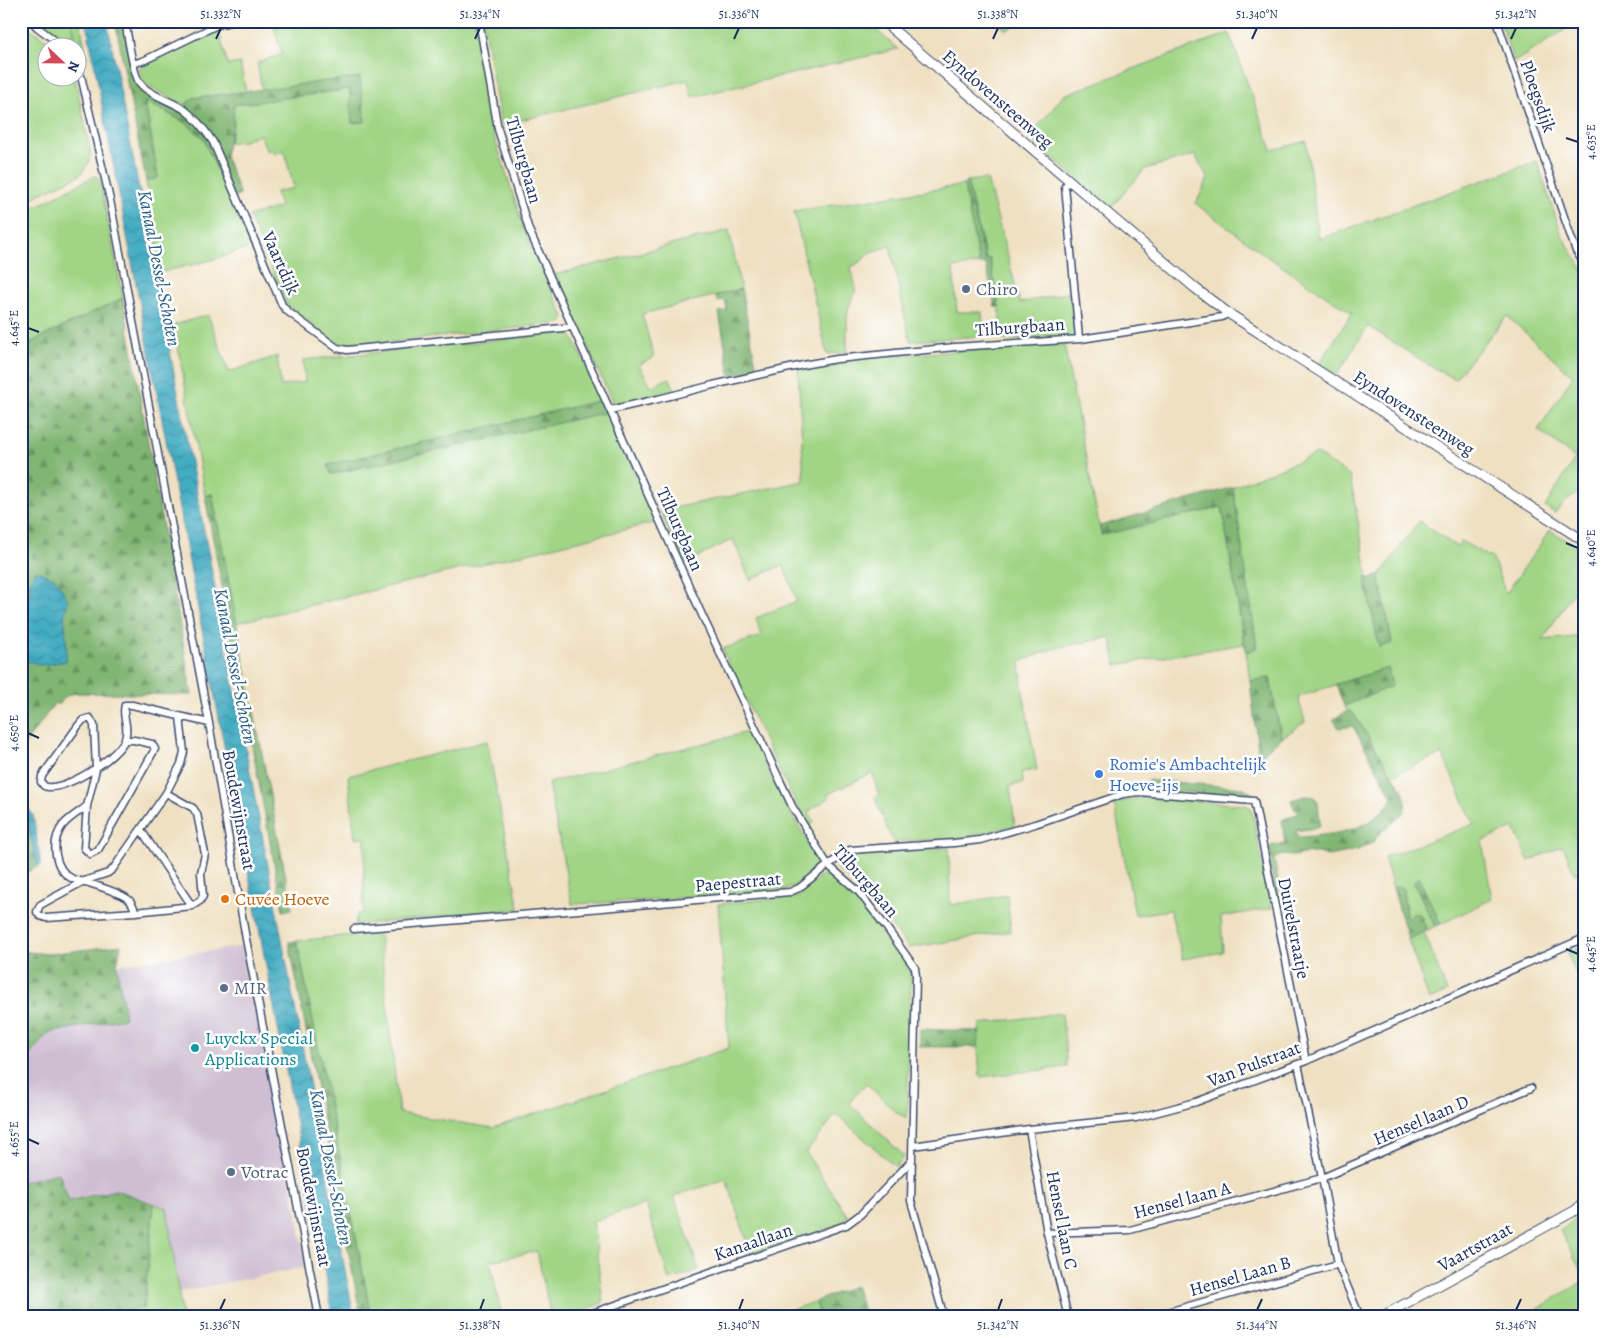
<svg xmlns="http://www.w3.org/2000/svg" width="1605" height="1338" viewBox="0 0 1605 1338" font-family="Alegreya,serif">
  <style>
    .industrial { fill: #cebed1 }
    .green { fill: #a0d585; stroke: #5e8272 }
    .forest { fill: url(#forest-firs); stroke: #4e7268 }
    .wetland { fill: url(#wetland-marsh); stroke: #5e8272 }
    .water { fill: url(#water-waves); stroke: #2f6e90 }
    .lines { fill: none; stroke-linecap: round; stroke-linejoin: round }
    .street-casing { stroke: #3b4a6d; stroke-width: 9 }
    .secondary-casing { stroke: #3b4a6d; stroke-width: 11 }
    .street { stroke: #fff; stroke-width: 6 }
    .secondary { stroke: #fff; stroke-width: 9 }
    .ticks { fill: none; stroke: #1b2f5e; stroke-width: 2 }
    .service-dot { fill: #5c6f8a; stroke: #fff; stroke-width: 2 }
    .shop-dot { fill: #3f7fe0; stroke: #fff; stroke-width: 2 }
    .food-dot { fill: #e8710a; stroke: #fff; stroke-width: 2 }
    .culture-dot { fill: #0f9aa8; stroke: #fff; stroke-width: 2 }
    .labels { text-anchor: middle; stroke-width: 5; stroke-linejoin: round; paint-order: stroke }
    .street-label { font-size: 18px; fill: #1b2f5e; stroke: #fff }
    .service-label { font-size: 18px; fill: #4e5e75; stroke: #fff; text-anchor: start }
    .shop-label { font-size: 18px; fill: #366cbe; stroke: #fff; text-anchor: start }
    .food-label { font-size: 18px; fill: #c56008; stroke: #fff; text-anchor: start }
    .culture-label { font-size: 18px; fill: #0d838f; stroke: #fff; text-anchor: start }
    .water-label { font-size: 19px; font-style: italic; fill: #2b6186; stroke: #fff }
    .neatline { fill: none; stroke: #1b2f5e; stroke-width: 2 }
    .ticks-label { font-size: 12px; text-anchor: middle; fill: #1b2f5e }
  </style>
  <defs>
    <pattern id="forest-firs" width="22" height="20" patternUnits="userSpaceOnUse" patternTransform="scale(1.25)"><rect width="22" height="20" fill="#80b672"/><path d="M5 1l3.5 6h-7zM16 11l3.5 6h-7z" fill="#689461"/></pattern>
    <pattern id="wetland-marsh" width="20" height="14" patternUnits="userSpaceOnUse" patternTransform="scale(1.25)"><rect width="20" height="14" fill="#a0d585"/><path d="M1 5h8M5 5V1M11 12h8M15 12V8" fill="none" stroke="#89b775"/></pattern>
    <pattern id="water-waves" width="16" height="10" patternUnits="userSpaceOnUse" patternTransform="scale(1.25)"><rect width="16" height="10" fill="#43acc2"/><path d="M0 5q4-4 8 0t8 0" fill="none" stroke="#378ca1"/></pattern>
  </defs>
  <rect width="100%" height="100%" fill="#fff"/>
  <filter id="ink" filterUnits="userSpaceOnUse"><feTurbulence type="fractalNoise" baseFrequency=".02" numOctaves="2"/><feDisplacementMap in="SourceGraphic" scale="10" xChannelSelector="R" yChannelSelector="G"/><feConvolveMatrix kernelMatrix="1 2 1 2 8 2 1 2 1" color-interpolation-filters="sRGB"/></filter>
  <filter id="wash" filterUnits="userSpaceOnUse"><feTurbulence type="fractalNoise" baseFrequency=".0096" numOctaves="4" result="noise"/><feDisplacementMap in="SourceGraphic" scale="20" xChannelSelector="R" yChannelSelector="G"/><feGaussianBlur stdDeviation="1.12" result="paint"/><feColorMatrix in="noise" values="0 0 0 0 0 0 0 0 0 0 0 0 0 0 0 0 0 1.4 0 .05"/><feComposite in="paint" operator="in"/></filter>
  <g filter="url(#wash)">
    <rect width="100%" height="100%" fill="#efe0c1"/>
    <!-- industrial -->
    <path class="industrial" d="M 245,946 L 307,1267 L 179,1292 L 167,1208 L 116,1190 L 69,1201 L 59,1173 L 21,1182 L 21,1065 L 48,1033 L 125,1018 L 117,965 Z"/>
    <!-- green -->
    <path class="green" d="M 38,21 L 72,21 L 77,47 L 39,23 Z
      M 272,21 L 475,21 L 494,136 L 528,240 L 564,317 L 564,321 L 561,323 L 346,347 L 332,340 L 287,305 L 249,216 L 280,207 L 276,192 L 294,188 L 284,150 L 274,154 L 272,149 L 267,151 L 260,135 L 239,143 L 238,141 L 229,143 L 233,124 L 233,105 L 350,89 L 352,123 L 360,77 L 262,90 L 257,63 L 282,54 Z
      M 483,21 L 537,25 L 538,21 L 866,21 L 898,49 L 692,97 L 688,80 L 501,125 Z
      M 995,21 L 1025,21 L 1006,30 Z
      M 1500,21 L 1579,21 L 1514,62 Z
      M 24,24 L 56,47 L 48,48 L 48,78 L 75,78 L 91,154 L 88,164 L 80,175 L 21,203 L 21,26 Z
      M 218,28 L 228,65 L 240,63 L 246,92 L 193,98 L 185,105 L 147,86 L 142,79 L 139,68 Z
      M 1229,33 L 1272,150 L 1306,141 L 1319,239 L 1537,161 L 1562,236 L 1584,272 L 1584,489 L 1565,502 L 1555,513 L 1545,507 L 1575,458 L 1538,430 L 1573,376 L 1507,316 L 1455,379 L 1427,364 L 1368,326 L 1337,375 L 1319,364 L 1352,313 L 1268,257 L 1196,204 L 1208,178 L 1195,155 L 1145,169 L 1110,209 L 1029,137 L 1064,95 Z
      M 145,101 L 186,123 L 203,138 L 251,247 L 212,260 L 162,272 L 146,181 L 158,178 Z
      M 95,176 L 100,179 L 123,298 L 21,347 L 21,214 Z
      M 987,179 L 1020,303 L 1072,292 L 1076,334 L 1072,338 L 1003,340 L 999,307 L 990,259 L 986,259 L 967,181 Z
      M 964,185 L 979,264 L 953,268 L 957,312 L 982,312 L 983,336 L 910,341 L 890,246 L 869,253 L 862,261 L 851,267 L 856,289 L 849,306 L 847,317 L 847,352 L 827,354 L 794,211 Z
      M 729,230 L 741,289 L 642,314 L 654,357 L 639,365 L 651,386 L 670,378 L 674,389 L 672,392 L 614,406 L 580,330 L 554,275 Z
      M 208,315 L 229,372 L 277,356 L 281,386 L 305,382 L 303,360 L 563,333 L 570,334 L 574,340 L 602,400 L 328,465 L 332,474 L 607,412 L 657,522 L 236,623 L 212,494 L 205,496 L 174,325 Z
      M 1064,344 L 1101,535 L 1222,507 L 1244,644 L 1116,665 L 1111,637 L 1055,648 L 1020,662 L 1022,686 L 1037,770 L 1022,772 L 1023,783 L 1010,786 L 1015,826 L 953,840 L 921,840 L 893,842 L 875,798 L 879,795 L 872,773 L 828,794 L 829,798 L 809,811 L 814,823 L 808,826 L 774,760 L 722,649 L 762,636 L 756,618 L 797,601 L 783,565 L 750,580 L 733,539 L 692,560 L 669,509 L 804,481 L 798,369 L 827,362 L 885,356 Z
      M 1317,454 L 1350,476 L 1368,578 L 1366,579 L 1379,647 L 1392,643 L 1379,576 L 1419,521 L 1457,547 L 1461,541 L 1493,559 L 1506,594 L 1550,530 L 1584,552 L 1584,575 L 1543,640 L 1584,636 L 1584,871 L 1575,874 L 1563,846 L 1529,861 L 1514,828 L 1482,841 L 1492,899 L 1441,924 L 1418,878 L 1414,882 L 1435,926 L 1424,932 L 1447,992 L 1429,1000 L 1408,939 L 1424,932 L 1406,916 L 1403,890 L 1399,886 L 1393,888 L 1384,857 L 1405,850 L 1474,824 L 1442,754 L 1392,775 L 1353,713 L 1348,711 L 1344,706 L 1391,686 L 1388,668 L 1298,697 L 1305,722 L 1281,738 L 1270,678 L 1250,681 L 1246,652 L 1257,648 L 1233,487 Z
      M 748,732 L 795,821 L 823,865 L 799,885 L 785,890 L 658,900 L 572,904 L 548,783 Z
      M 487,741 L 519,909 L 355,925 L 357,914 L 363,913 L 365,837 L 355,838 L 348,776 Z
      M 1145,797 L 1246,805 L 1251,808 L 1272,908 L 1221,917 L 1223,952 L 1183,959 L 1170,910 L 1135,915 L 1114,803 Z
      M 949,848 L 950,905 L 1007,895 L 1011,931 L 909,948 L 861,888 L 837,869 C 837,859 846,856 854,853 Z
      M 825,872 L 831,874 L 854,893 L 902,956 L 909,970 L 911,978 L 907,1118 L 897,1113 L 866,1083 L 849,1103 L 904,1156 L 896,1167 L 836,1114 L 806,1153 L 848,1217 L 837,1226 L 751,1253 L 726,1179 L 674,1196 L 699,1270 L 669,1280 L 646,1204 L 593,1221 L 603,1303 L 564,1317 L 551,1317 L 537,1251 L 490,1261 L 502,1317 L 371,1317 L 361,1262 L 297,941 L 379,932 L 399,1113 L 493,1128 L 729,1048 L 718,904 L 799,896 Z
      M 1584,946 L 1584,992 L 1567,953 Z
      M 1062,1013 L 1067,1067 L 980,1077 L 978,1047 L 980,1024 Z
      M 154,1204 L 167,1208 L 182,1317 L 69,1317 L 143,1307 Z
      M 1584,1213 L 1584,1276 L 1560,1231 Z
      M 1584,1281 L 1584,1317 L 1524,1317 Z
      M 816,1301 L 820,1317 L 772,1317 Z"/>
    <!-- forest -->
    <path class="forest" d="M 115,21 L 123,21 L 134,79 L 140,88 L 181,111 L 185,105 L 193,98 L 360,77 L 365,122 L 352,123 L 349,89 L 234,105 L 233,124 L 225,155 L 240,195 L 230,198 L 203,138 L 186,123 L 145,101 L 158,178 L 146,181 Z
      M 967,181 L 985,259 L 990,259 L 999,307 L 995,307 L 986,264 L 979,264 L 964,185 Z
      M 741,289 L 757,369 L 730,376 L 719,312 L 727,311 L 725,300 L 717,301 L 715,296 Z
      M 123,298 L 192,695 L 75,693 L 66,696 L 59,705 L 55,703 L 21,749 L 21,659 L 41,665 L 66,661 L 66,640 L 64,615 L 68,600 L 31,592 L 21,598 L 21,347 Z
      M 602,400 L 607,412 L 331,474 L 328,465 Z
      M 1233,487 L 1257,648 L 1246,652 L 1222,507 L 1102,535 L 1100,526 Z
      M 212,494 L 292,909 L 283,911 L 205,496 Z
      M 669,509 L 692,560 L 684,564 L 660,511 Z
      M 1379,576 L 1392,643 L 1379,647 L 1365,579 Z
      M 1388,668 L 1392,686 L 1344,706 L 1336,684 Z
      M 1270,678 L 1281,738 L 1269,748 L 1259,759 L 1250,681 Z
      M 1348,711 L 1353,713 L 1403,791 L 1406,802 L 1404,812 L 1394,822 L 1381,832 L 1374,841 L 1358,850 L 1329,856 L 1318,853 L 1307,853 L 1293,856 L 1281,855 L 1274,859 L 1279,885 L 1280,905 L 1278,906 L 1267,853 L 1271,846 L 1285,843 L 1282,820 L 1299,813 L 1294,808 L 1291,800 L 1305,796 L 1315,797 L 1318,802 L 1320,825 L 1315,828 L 1296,831 L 1298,837 C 1317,836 1351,833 1367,823 C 1377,817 1386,808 1393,798 L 1353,726 L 1339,728 L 1333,719 Z
      M 1148,780 L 1244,788 L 1253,794 L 1251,798 L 1146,789 Z
      M 21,801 L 26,808 L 31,811 L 28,812 L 36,860 L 38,866 L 39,866 L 21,875 Z
      M 1418,877 L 1441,924 L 1435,926 L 1414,882 Z
      M 1399,886 L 1403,889 L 1406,916 L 1408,918 L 1413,914 L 1420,914 L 1426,928 L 1424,932 L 1408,939 L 1393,888 Z
      M 297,941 L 361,1262 L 371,1317 L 361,1317 L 289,942 Z
      M 121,945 L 117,965 L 125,1018 L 48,1033 L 21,1065 L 21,951 L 48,954 Z
      M 920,1029 L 979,1031 L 978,1047 L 920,1047 Z
      M 59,1173 L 69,1201 L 116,1190 L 154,1204 L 144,1308 L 69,1317 L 21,1317 L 21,1182 Z
      M 855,1286 L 866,1317 L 820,1317 L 816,1301 Z"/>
    <!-- wetland -->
    <path class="wetland" d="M 72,21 L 80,21 L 87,59 L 77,47 Z"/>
    <!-- water -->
    <path class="water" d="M 86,21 L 107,21 L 354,1317 L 333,1317 Z
      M 35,570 L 56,579 L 68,600 L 64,615 L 66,640 L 66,661 L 41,665 L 21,659 L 21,598 L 31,592 L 29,584 Z
      M 30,811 L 33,814 L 41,865 L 38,866 L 36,860 C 34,849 26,820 30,811 Z"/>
  </g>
  <g filter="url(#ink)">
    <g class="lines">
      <!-- street casing -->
      <g class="street-casing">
        <path id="street" d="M 32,21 L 37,27 L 65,48
          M 125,21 C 128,36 132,70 139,82 C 148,95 172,101 185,110 C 197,119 205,130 213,142 L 282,305 L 287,311 L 337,348 L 347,350 L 572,327
          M 479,21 L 498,129 L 529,230 L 702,615 L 792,806 L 828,865 L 858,891 L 886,927 L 915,968 L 916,976 L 911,1201 L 944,1317
          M 1497,21 L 1570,234 L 1576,251 L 1584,263
          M 78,63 L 110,200 L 209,723 L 246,939 L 319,1317
          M 133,64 L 145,60 L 215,26 L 234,21
          M 1070,181 L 1065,186 L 1079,338
          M 610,410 L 658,399 L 713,385 L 808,364 L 837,359 L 955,347 L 1081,339 L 1222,317 L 1228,313
          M 125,740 L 134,740 L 152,744 L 155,749 L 98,850 L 90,854 L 84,848 L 87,806 L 96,769 L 94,725 L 90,718 L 83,720 L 78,726 L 42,776 L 41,782 L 44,786 C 62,794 119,757 125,739 C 130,725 121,717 125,705 L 132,705 L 209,723
          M 166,793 L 113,869 L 108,873 L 84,881 L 40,905 L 37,912 L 40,916 L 46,918 L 135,912 L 192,906 L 200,901 L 203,896 L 201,873 L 205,854 L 197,814 L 193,808 L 166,793 L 181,764 L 184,752 L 180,717
          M 87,806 C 79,812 69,818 63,825 C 50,842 54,870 73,879 C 77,881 81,881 85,882 C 95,885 120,893 128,899 C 132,902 134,907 135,912
          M 141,830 L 192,906
          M 354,929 L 790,892 L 799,888 L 828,865 L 850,850 L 954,843 L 980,840 L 1035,824 L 1123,794 L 1139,792 L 1254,801 L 1306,1061
          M 1298,1064 L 1322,1178 L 1338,1264 L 1360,1317
          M 1029,1129 L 1047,1233 L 1068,1317
          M 913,1146 L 1029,1129 L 1136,1118 L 1196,1102 L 1306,1061 L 1584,938
          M 1047,1233 L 1130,1230 L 1322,1178 L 1531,1088
          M 581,1317 L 846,1225 L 861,1214 L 912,1160
          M 1150,1317 L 1338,1264"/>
      </g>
      <!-- secondary casing -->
      <g class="secondary-casing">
        <path id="secondary" d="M 883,21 L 1195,288 L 1228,313 L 1584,541
          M 1381,1317 L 1576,1210 L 1584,1203"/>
      </g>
      <!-- street -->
      <use href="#street" class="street"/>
      <!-- secondary -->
      <use href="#secondary" class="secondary"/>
    </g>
  </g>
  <!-- ticks -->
  <path class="ticks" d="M 216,39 L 221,28M 475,39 L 480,28M 734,39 L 739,28M 993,39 L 998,28M 1252,39 L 1257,28M 1511,39 L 1516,28M 1566,138 L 1578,142M 28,328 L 39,332M 1566,543 L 1578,548M 28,733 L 39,738M 1566,949 L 1578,954M 28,1139 L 39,1144M 220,1310 L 225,1299M 480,1310 L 484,1299M 739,1310 L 743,1299M 998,1310 L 1002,1299M 1257,1310 L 1262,1299M 1516,1310 L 1521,1299"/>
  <!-- markers -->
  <g class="service-dot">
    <circle cx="966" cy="289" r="5"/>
    <circle cx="224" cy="988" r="5"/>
    <circle cx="231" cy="1172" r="5"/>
  </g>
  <circle class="shop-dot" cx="1099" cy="774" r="5"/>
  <circle class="food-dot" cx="225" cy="899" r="5"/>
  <circle class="culture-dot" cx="195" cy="1048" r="5"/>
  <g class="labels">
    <!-- street labels -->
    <g class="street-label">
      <text transform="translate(1538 96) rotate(71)" y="6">Ploegsdijk</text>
      <text transform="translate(998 99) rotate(41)" y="6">Eyndovensteenweg</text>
      <text transform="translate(524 160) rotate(74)" y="6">Tilburgbaan</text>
      <text transform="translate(281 263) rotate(66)" y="6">Vaartdijk</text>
      <text transform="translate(1020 327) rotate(-4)" y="6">Tilburgbaan</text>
      <text transform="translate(1414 413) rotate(33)" y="6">Eyndovensteenweg</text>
      <text transform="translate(680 529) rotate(66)" y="6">Tilburgbaan</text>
      <text transform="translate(239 810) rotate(80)" y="6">Boudewijnstraat</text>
      <text transform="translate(866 881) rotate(49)" y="6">Tilburgbaan</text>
      <text transform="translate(738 882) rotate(-5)" y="6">Paepestraat</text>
      <text transform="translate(1294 928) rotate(79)" y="6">Duivelstraatje</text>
      <text transform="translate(1254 1064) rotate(-21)" y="6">Van Pulstraat</text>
      <text transform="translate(1421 1120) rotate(-23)" y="6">Hensel laan D</text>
      <text transform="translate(1182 1200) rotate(-15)" y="6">Hensel laan A</text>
      <text transform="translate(314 1207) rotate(79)" y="6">Boudewijnstraat</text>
      <text transform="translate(1062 1220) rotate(79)" y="6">Hensel laan C</text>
      <text transform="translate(753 1242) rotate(-19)" y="6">Kanaallaan</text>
      <text transform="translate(1475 1247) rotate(-29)" y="6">Vaartstraat</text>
      <text transform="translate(1240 1276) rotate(-16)" y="6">Hensel Laan B</text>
    </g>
    <!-- service labels -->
    <g class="service-label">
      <text x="976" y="295">Chiro</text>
      <text x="234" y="994">MIR</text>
      <text x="241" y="1178">Votrac</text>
    </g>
    <!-- shop labels -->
    <g class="shop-label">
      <text x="1109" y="770">Romie's Ambachtelijk<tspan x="1109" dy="21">Hoeve-ijs</tspan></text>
    </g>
    <!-- food labels -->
    <g class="food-label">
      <text x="235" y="905">Cuvée Hoeve</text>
    </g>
    <!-- culture labels -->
    <g class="culture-label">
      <text x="205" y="1044">Luyckx Special<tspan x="205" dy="21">Applications</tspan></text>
    </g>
    <!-- water labels -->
    <g class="water-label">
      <text transform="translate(160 268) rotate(79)" y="7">Kanaal Dessel-Schoten</text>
      <text transform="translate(236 666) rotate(79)" y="7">Kanaal Dessel-Schoten</text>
      <text transform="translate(332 1167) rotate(79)" y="7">Kanaal Dessel-Schoten</text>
    </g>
  </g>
  <!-- margin -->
  <rect width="1605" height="1338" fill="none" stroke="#fff" stroke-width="55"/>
  <!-- north arrow -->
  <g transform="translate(62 62) rotate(112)"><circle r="24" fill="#ffffff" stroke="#a4acbf"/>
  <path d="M0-4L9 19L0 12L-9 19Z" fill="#d1495b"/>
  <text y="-8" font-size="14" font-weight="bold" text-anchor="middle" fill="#1b2f5e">N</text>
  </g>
  <rect x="28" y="28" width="1550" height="1282" class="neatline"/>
  <g class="ticks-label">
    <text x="221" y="18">51.332°N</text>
    <text x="480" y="18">51.334°N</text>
    <text x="739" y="18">51.336°N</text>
    <text x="998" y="18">51.338°N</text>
    <text x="1257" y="18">51.340°N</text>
    <text x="1516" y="18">51.342°N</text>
    <text transform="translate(1591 142) rotate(-90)" y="4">4.635°E</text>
    <text transform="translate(14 328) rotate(-90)" y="4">4.645°E</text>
    <text transform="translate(1591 548) rotate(-90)" y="4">4.640°E</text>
    <text transform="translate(14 733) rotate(-90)" y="4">4.650°E</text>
    <text transform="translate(1591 954) rotate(-90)" y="4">4.645°E</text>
    <text transform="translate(14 1139) rotate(-90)" y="4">4.655°E</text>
    <text x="220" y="1329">51.336°N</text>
    <text x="480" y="1329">51.338°N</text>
    <text x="739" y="1329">51.340°N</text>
    <text x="998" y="1329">51.342°N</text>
    <text x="1257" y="1329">51.344°N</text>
    <text x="1516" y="1329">51.346°N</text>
  </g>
</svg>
